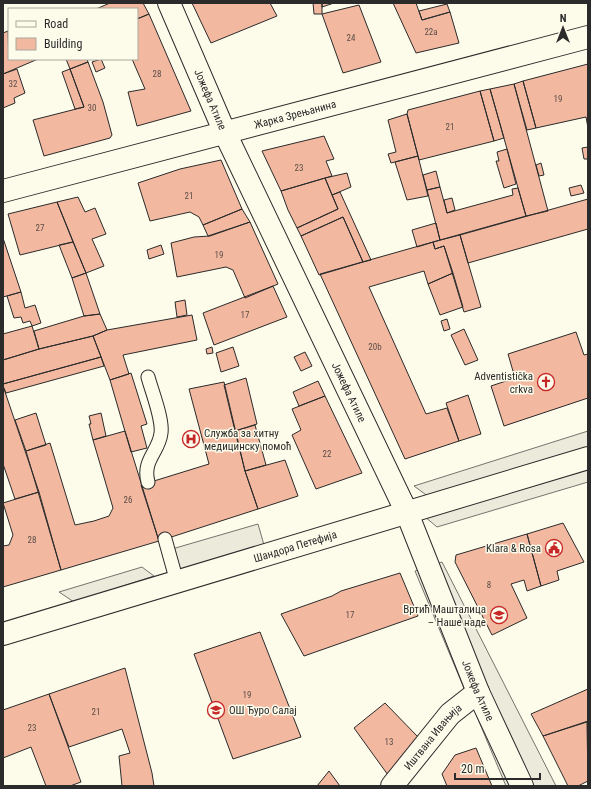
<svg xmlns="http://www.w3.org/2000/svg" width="591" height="789" viewBox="0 0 591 789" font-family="'Roboto Condensed',sans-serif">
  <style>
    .parking { fill: #eceadb; stroke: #74746e }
    .building { fill: #f2b8a0; stroke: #2b2b2b }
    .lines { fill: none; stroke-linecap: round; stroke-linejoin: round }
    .service-casing { stroke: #2b2b2b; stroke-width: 15 }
    .minor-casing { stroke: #2b2b2b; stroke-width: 24 }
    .tertiary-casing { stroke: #2b2b2b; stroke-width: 24 }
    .service { stroke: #fdfbea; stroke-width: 13 }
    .minor { stroke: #fdfbea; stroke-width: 22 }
    .tertiary { stroke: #fdfbea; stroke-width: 22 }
    .labels { text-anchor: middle; stroke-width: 3; stroke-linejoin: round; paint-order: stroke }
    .number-label { font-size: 9px; fill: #5d4e48 }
    .street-label { font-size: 11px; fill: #2b2b2b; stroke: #fdfbea }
    .poi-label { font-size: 11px; fill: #2b2b2b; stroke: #fdfbea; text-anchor: end }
  </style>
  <rect width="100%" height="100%" fill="#fdfbea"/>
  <!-- parking -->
  <path class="parking" d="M 588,431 L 588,448 L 429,497 L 414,486 Z
    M 588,465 L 588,482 L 437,527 L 424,516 Z
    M 258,524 L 264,545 L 178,571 L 172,549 Z
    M 442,562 L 556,786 L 528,786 L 432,565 Z
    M 142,567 L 154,576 L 74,602 L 59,592 Z
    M 423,568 L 466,693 L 415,571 Z
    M 472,705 L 517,786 L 506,786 Z"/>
  <!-- building -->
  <path class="building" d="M 110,3 L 143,3 L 149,14 L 137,19 L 137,9 L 96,9 Z
    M 192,3 L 270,3 L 277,16 L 211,43 Z
    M 313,3 L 322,3 L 322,14 L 314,14 Z
    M 322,3 L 334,3 L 322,7 Z
    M 393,3 L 416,3 L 422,20 L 450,12 L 459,43 L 416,53 Z
    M 447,4 L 450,12 L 422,20 L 419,11 Z
    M 359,5 L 381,62 L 343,73 L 322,14 Z
    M 149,14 L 191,111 L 137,126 L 128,92 L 145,89 L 132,59 L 137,59 L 137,19 Z
    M 8,31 L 9,59 L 38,59 L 3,74 L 3,33 Z
    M 66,59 L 87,59 L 88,62 L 70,69 Z
    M 101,59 L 105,68 L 96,72 L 92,62 Z
    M 88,62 L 103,102 L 112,135 L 110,138 L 44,156 L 33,120 L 84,107 L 70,69 Z
    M 588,64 L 588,128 L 586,117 L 536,128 L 523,81 Z
    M 17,69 L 25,93 L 14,98 L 15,103 L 3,108 L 3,74 Z
    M 70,69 L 84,107 L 75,109 L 62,72 Z
    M 523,81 L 536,128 L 527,130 L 514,84 Z
    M 514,84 L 548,211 L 526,216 L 490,89 Z
    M 490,89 L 504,138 L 494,141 L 480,91 Z
    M 480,91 L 494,141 L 419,160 L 407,114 L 408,110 Z
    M 407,114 L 418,156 L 391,163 L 388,154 L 396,152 L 388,120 Z
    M 324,136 L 334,159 L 326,161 L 332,176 L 281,191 L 262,151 Z
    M 588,147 L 588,159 L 584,159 L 582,148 Z
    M 507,149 L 516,184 L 504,188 L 496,161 L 499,161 L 497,152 Z
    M 418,156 L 428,196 L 407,200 L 395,162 Z
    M 221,160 L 242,209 L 203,225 L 199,217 L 190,212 L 150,221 L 138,183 L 180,169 Z
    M 541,163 L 544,175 L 539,176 L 536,165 Z
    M 436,171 L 440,187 L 427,190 L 423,175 Z
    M 347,173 L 351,187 L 332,195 L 325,178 Z
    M 325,178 L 338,209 L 297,228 L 288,210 L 281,191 Z
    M 581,185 L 584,193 L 571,196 L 569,188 Z
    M 440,187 L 447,213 L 513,195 L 512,189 L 518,188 L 526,216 L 440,240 L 427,190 Z
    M 340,192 L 371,260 L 363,262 L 343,217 L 301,236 L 297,228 L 338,209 L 332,195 Z
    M 78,197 L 85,212 L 95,208 L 106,234 L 92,239 L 104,266 L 86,273 L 57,202 Z
    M 452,198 L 455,210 L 447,213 L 444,200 Z
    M 588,199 L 588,229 L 468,263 L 460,235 Z
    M 57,202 L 73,242 L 20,255 L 8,214 Z
    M 242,209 L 250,222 L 208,236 L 203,225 Z
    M 343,217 L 363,262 L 319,275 L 301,236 Z
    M 250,222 L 278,284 L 245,298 L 233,270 L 226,267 L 177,277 L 171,243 L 194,237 L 210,236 Z
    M 436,223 L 440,240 L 417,247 L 412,230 Z
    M 460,235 L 481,307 L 464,312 L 444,246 L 435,249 L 433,242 Z
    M 3,238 L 21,292 L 3,297 Z
    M 73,242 L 86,273 L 72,278 L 59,245 Z
    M 433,242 L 435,249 L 444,246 L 453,273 L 428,284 L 424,271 L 369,287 L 426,414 L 447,408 L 459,441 L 405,459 L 320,274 Z
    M 161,245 L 164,254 L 149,259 L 147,250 Z
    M 86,273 L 100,314 L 84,316 L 72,278 Z
    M 453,273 L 463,307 L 440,315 L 428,284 Z
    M 273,286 L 287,317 L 214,345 L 203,313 Z
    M 21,292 L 25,308 L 35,305 L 41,323 L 32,326 L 30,321 L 23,323 L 21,317 L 14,318 L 7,296 Z
    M 185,300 L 187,315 L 177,317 L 175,302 Z
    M 100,314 L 107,330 L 93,336 L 39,349 L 34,331 L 84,316 Z
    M 192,315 L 197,340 L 123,355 L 129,374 L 110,380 L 93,336 L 107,330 Z
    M 447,319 L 450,329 L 444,331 L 441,321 Z
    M 32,326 L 39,349 L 3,360 L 3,334 Z
    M 464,329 L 478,360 L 465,365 L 451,335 Z
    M 576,332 L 584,355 L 588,354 L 588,398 L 504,426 L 491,386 L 515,378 L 508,354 Z
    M 93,336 L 101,357 L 3,384 L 3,360 L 39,349 Z
    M 212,347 L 213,353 L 207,354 L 206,349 Z
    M 233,347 L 239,366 L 221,372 L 216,353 Z
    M 305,352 L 312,366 L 301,371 L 294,357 Z
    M 101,357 L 104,366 L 6,393 L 3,386 L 3,384 Z
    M 131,373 L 147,424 L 141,426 L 147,448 L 131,452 L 110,380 Z
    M 246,378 L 257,424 L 235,431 L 224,385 Z
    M 318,381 L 325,396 L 299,406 L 293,392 Z
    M 224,382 L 245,471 L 258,509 L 159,541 L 141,485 L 209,464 L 189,389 Z
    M 3,386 L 39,492 L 15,499 L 3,464 Z
    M 468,395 L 481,434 L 459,441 L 446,403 Z
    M 325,396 L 362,473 L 316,489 L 292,435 L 301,430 L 292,409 Z
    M 36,413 L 46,445 L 26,451 L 15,420 Z
    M 101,413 L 106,436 L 93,440 L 89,424 L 91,424 L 89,416 Z
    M 255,425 L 266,465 L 245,471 L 235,431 Z
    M 125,431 L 159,541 L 61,570 L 26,451 L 50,443 L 75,525 L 94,521 L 109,516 L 113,508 L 93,440 Z
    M 285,460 L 298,496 L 258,509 L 245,471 Z
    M 39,492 L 61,570 L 3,587 L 3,546 L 9,545 L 13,535 L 3,503 Z
    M 563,523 L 584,562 L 557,571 L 559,580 L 541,586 L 527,534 Z
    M 527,534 L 541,586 L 527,591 L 524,580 L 511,584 L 527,618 L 492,635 L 455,562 L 456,555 Z
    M 400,573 L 418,616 L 304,656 L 281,614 L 332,596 L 341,591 Z
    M 260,632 L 301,737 L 233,759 L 194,654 Z
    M 125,668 L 152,773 L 154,786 L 122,786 L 119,756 L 130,753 L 122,729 L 69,747 L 49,694 Z
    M 588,689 L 588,721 L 543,736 L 531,714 Z
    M 49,694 L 81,782 L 70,786 L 46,786 L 31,747 L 3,758 L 3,710 Z
    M 385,703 L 418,737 L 388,775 L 354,728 Z
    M 587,722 L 588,781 L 578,786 L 568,786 L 543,736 Z
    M 476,748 L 492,786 L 447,786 L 442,774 L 455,755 Z
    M 329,771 L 340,786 L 317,786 Z"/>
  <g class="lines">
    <!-- service casing -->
    <g class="service-casing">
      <path id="service" d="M 148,482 C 142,460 159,452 161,433 C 163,419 152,392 148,377
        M 165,539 L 177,582"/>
    </g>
    <!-- minor casing -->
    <g class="minor-casing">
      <g id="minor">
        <path id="s1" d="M 169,3 L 225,133 L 407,513 L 478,692 L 522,786"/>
        <path id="s2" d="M 3,191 L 588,37"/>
        <path id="s3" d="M 392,786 L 450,714 L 478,692"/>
      </g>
    </g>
    <!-- tertiary casing -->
    <g class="tertiary-casing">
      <g id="tertiary">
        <path id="s4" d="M 3,634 L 588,458"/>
      </g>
    </g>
    <!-- service -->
    <use href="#service" class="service"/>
    <!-- minor -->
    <use href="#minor" class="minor"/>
    <!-- tertiary -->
    <use href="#tertiary" class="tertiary"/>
  </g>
  <!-- icons -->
  <defs>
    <g id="church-ring" transform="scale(0.9)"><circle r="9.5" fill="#fdfbea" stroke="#c62828" stroke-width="1.5"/><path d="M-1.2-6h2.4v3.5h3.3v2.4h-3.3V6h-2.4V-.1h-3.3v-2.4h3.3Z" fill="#c62828"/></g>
    <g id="hospital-ring" transform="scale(0.9)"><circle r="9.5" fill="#fdfbea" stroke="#c62828" stroke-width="1.5"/><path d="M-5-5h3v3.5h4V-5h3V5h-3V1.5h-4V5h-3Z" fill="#c62828"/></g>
    <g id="civic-ring" transform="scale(0.9)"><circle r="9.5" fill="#fdfbea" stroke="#c62828" stroke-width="1.5"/><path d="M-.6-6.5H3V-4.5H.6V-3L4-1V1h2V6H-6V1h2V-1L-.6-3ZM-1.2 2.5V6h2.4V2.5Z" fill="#c62828"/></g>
    <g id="school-ring" transform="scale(0.9)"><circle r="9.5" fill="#fdfbea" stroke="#c62828" stroke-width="1.5"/><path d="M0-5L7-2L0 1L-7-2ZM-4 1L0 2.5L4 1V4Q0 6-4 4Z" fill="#c62828"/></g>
  </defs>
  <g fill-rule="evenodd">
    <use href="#church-ring" x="546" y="382"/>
    <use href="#hospital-ring" x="191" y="439"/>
    <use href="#civic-ring" x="554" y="548"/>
    <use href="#school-ring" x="499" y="615"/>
    <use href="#school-ring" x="216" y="710"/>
  </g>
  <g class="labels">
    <!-- number labels -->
    <g class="number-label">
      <text x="431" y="35">22a</text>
      <text x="351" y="41">24</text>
      <text x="157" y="77">28</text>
      <text x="13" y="87">32</text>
      <text x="558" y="102">19</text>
      <text x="92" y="111">30</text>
      <text x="450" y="130">21</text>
      <text x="299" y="171">23</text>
      <text x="189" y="199">21</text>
      <text x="40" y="231">27</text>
      <text x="219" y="258">19</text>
      <text x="245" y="318">17</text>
      <text x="375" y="350">20b</text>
      <text x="327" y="457">22</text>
      <text x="128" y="503">26</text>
      <text x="32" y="543">28</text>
      <text x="489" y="588">8</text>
      <text x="350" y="618">17</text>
      <text x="247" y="698">19</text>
      <text x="96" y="715">21</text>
      <text x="32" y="731">23</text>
      <text x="389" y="745">13</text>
    </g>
    <!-- street labels -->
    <g class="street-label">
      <text dy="4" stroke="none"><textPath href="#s1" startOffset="105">Јожефа Атиле</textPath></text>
      <text dy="4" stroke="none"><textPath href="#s2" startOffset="302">Жарка Зрењанина</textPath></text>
      <text dy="4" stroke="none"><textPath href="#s1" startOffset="429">Јожефа Атиле</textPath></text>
      <text dy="4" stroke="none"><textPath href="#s4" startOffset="305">Шандора Петефија</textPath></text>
      <text dy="4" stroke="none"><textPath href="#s1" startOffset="754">Јожефа Атиле</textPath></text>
      <text dy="4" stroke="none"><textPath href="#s3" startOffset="64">Иштвана Ивањија</textPath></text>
    </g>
    <!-- poi labels -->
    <g class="poi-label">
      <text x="533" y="380">Adventistička<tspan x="533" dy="13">crkva</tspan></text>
      <text x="204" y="437" text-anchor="start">Служба за хитну<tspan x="204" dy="13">медицинску помоћ</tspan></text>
      <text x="541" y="552">Klara &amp; Rosa</text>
      <text x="486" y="613">Вртић Машталица<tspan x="486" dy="13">– Наше наде</tspan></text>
      <text x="229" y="714" text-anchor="start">ОШ Ђуро Салај</text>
    </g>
  </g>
  <!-- border -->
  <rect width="591" height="789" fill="none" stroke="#2b2b2b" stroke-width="8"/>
  <!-- legend -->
  <rect x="8" y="8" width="130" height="52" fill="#fdfbea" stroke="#a9a89e"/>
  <rect x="16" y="21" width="20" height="6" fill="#fdfbea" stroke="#a9a89e"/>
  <text x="44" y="28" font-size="12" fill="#2b2b2b">Road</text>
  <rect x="16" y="38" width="20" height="12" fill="#f2b8a0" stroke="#a9a89e"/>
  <text x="44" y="48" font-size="12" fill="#2b2b2b">Building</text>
  <!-- north arrow -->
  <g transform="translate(563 28)" stroke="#fdfbea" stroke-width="3" paint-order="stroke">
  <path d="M0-3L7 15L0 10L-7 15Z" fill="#2b2b2b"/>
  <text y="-6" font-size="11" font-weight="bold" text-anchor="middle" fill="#2b2b2b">N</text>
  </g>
  <!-- scale -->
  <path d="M455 773v6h85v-6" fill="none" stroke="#2b2b2b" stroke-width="2"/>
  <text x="461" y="773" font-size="12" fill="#2b2b2b" stroke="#fdfbea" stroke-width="3" paint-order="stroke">20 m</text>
</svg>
